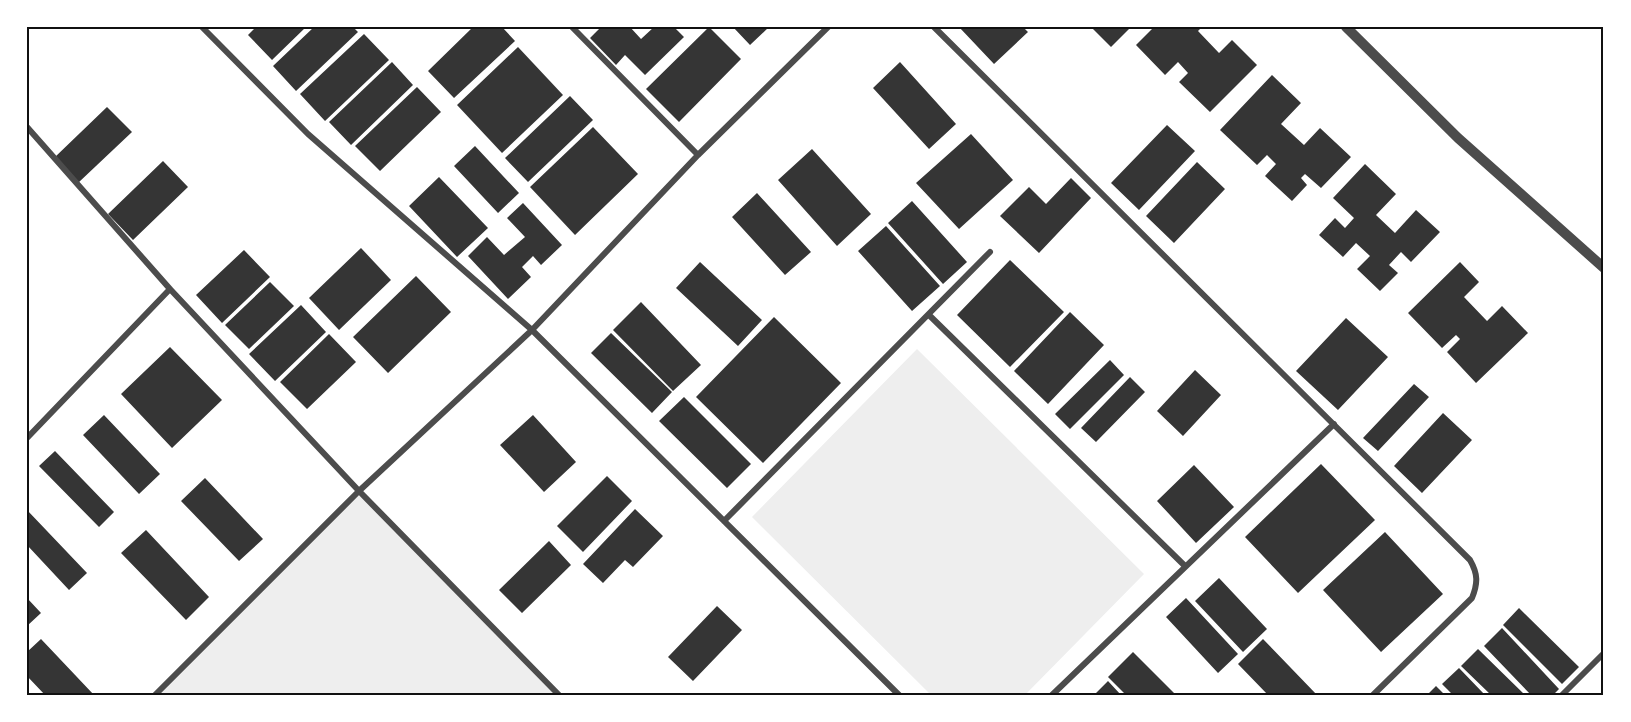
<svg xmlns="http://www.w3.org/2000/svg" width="1631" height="722" viewBox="0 0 1631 722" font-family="'IBM Plex Serif',serif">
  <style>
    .green { fill: #eee }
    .building { fill: #353535 }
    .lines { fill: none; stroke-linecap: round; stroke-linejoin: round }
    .minor { stroke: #4c4c4c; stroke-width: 6 }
    .tertiary { stroke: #4c4c4c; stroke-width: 10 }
    .neatline { fill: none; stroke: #111; stroke-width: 2 }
  </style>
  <rect width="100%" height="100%" fill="#fff"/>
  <!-- green -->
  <path class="green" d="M 917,349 L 1144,574 L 1025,695 L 931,695 L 752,517 Z
    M 359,491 L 559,695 L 155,695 Z"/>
  <!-- building -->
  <path class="building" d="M 256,27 L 306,27 L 272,60 L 248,35 Z
    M 314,27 L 353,27 L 358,32 L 296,91 L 273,66 Z
    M 473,27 L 502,27 L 515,41 L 454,98 L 428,71 Z
    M 601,27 L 630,27 L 641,39 L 654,27 L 674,27 L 684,37 L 645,75 L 625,55 L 616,65 L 590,38 Z
    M 709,27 L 741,59 L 679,122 L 646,89 Z
    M 733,27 L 769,27 L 750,45 Z
    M 959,27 L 1023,27 L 1028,32 L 994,64 Z
    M 1091,27 L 1131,27 L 1111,47 Z
    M 1154,27 L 1202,27 L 1198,31 L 1219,53 L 1232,40 L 1257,65 L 1210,112 L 1179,82 L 1188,73 L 1178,62 L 1165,75 L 1136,45 Z
    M 364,34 L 389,60 L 325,121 L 300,94 Z
    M 518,47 L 563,95 L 502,153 L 457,105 Z
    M 392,62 L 413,85 L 351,145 L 329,122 Z
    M 900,62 L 956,124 L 929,149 L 873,88 Z
    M 1272,75 L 1301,103 L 1281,124 L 1304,145 L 1320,128 L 1351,157 L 1321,188 L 1305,174 L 1301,178 L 1307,185 L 1292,201 L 1265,176 L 1276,164 L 1267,155 L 1257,165 L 1220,130 Z
    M 417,87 L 441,112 L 380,171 L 355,146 Z
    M 570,96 L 593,120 L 528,182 L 505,158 Z
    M 107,107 L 132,132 L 78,183 L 54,158 Z
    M 1167,125 L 1195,151 L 1139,210 L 1111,183 Z
    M 593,127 L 638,174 L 575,235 L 530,187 Z
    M 971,134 L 1013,180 L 959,229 L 916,183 Z
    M 475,146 L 519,193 L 498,213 L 454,166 Z
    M 812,149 L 871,214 L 837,246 L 778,180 Z
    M 163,161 L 188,187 L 133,240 L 108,214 Z
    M 1197,162 L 1225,189 L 1174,243 L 1146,216 Z
    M 1365,164 L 1396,194 L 1376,215 L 1395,233 L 1416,210 L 1440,232 L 1411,262 L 1401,252 L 1389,265 L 1398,273 L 1380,291 L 1357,269 L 1370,256 L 1356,243 L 1343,257 L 1319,235 L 1335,218 L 1345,228 L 1354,218 L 1333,198 Z
    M 439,177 L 488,228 L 457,257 L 409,206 Z
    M 1071,178 L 1091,198 L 1039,253 L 1000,216 L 1029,187 L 1046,204 Z
    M 757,193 L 811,252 L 785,275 L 732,217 Z
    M 912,201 L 967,262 L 943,284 L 888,223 Z
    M 523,203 L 562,245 L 541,265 L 533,256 L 522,267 L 531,277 L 508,299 L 468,256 L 487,237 L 504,255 L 525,237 L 507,218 Z
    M 886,226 L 940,286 L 912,311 L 858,251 Z
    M 361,248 L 391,280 L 339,330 L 309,298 Z
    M 244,250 L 270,277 L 222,323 L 196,295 Z
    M 1010,260 L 1064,312 L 1010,367 L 957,315 Z
    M 700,262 L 762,320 L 738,346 L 676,288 Z
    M 1460,262 L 1479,282 L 1464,297 L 1487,321 L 1502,306 L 1528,333 L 1476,383 L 1447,352 L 1460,339 L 1456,335 L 1442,348 L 1408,313 Z
    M 416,276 L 451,312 L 388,373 L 353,337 Z
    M 270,282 L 294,306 L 249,349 L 225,325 Z
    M 641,302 L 701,365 L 673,391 L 613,330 Z
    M 301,305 L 326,332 L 275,381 L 249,354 Z
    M 1070,312 L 1104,345 L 1048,404 L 1014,371 Z
    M 774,317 L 841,383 L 763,463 L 696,397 Z
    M 1346,318 L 1388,357 L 1338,410 L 1296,371 Z
    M 611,333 L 672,392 L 652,413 L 591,353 Z
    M 329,334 L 356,362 L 307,409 L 280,382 Z
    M 170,347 L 222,400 L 172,448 L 121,394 Z
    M 1110,360 L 1124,375 L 1070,429 L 1055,414 Z
    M 1195,370 L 1221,395 L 1183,436 L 1157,411 Z
    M 1130,377 L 1145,392 L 1096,442 L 1081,428 Z
    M 1414,384 L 1429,397 L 1378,451 L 1363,438 Z
    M 684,397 L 751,464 L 727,488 L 659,421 Z
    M 1443,413 L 1472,440 L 1422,493 L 1394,466 Z
    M 104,415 L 160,474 L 139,494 L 83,435 Z
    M 533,415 L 576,462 L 544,492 L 500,445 Z
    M 55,451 L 114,512 L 99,527 L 39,466 Z
    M 1321,464 L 1375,520 L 1298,593 L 1245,537 Z
    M 1194,465 L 1234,507 L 1196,543 L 1157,501 Z
    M 607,476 L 632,501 L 583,552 L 557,526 Z
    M 205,478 L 263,539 L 239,561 L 181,501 Z
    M 635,509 L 663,536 L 633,567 L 625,560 L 603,583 L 583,564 Z
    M 27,510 L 87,573 L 69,590 L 27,545 Z
    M 146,530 L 209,597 L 186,620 L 121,553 Z
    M 1385,532 L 1443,594 L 1381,652 L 1323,590 Z
    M 549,541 L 571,565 L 522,613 L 499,590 Z
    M 1219,578 L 1267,629 L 1243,652 L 1195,601 Z
    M 27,598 L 41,613 L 27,626 Z
    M 1186,598 L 1238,654 L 1218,673 L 1166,617 Z
    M 717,606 L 742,630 L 693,681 L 668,657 Z
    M 1519,608 L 1579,667 L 1562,684 L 1503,625 Z
    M 1502,628 L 1559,689 L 1553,695 L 1531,695 L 1484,646 Z
    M 41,639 L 94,695 L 45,695 L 27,676 L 27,652 Z
    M 1263,639 L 1317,695 L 1268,695 L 1238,664 Z
    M 1478,649 L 1525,695 L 1491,695 L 1461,666 Z
    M 1133,652 L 1176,695 L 1126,695 L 1108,677 Z
    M 1459,668 L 1485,695 L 1453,695 L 1442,684 Z
    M 1108,681 L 1121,695 L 1097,695 L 1096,693 Z
    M 1436,686 L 1445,695 L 1427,695 Z"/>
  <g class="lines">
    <!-- minor -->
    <path class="minor" d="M 202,27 L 308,134 L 532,330 L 899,695
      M 572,27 L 698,155
      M 934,27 L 1470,560 C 1478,574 1478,583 1472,598 L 1373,695
      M 27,127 L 170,289 L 359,491 L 559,695
      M 929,315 L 1185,566
      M 27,438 L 170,289
      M 724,521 L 990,252
      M 155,695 L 359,491 L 532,330 L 698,155 L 828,27
      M 1052,695 L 1334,424
      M 1562,695 L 1604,653"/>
    <!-- tertiary -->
    <path class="tertiary" d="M 1346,27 L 1458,138 L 1604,268"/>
  </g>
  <!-- border -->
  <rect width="1631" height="722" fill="none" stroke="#ffffff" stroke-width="57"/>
  <rect x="28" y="28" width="1574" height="666" class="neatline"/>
</svg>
